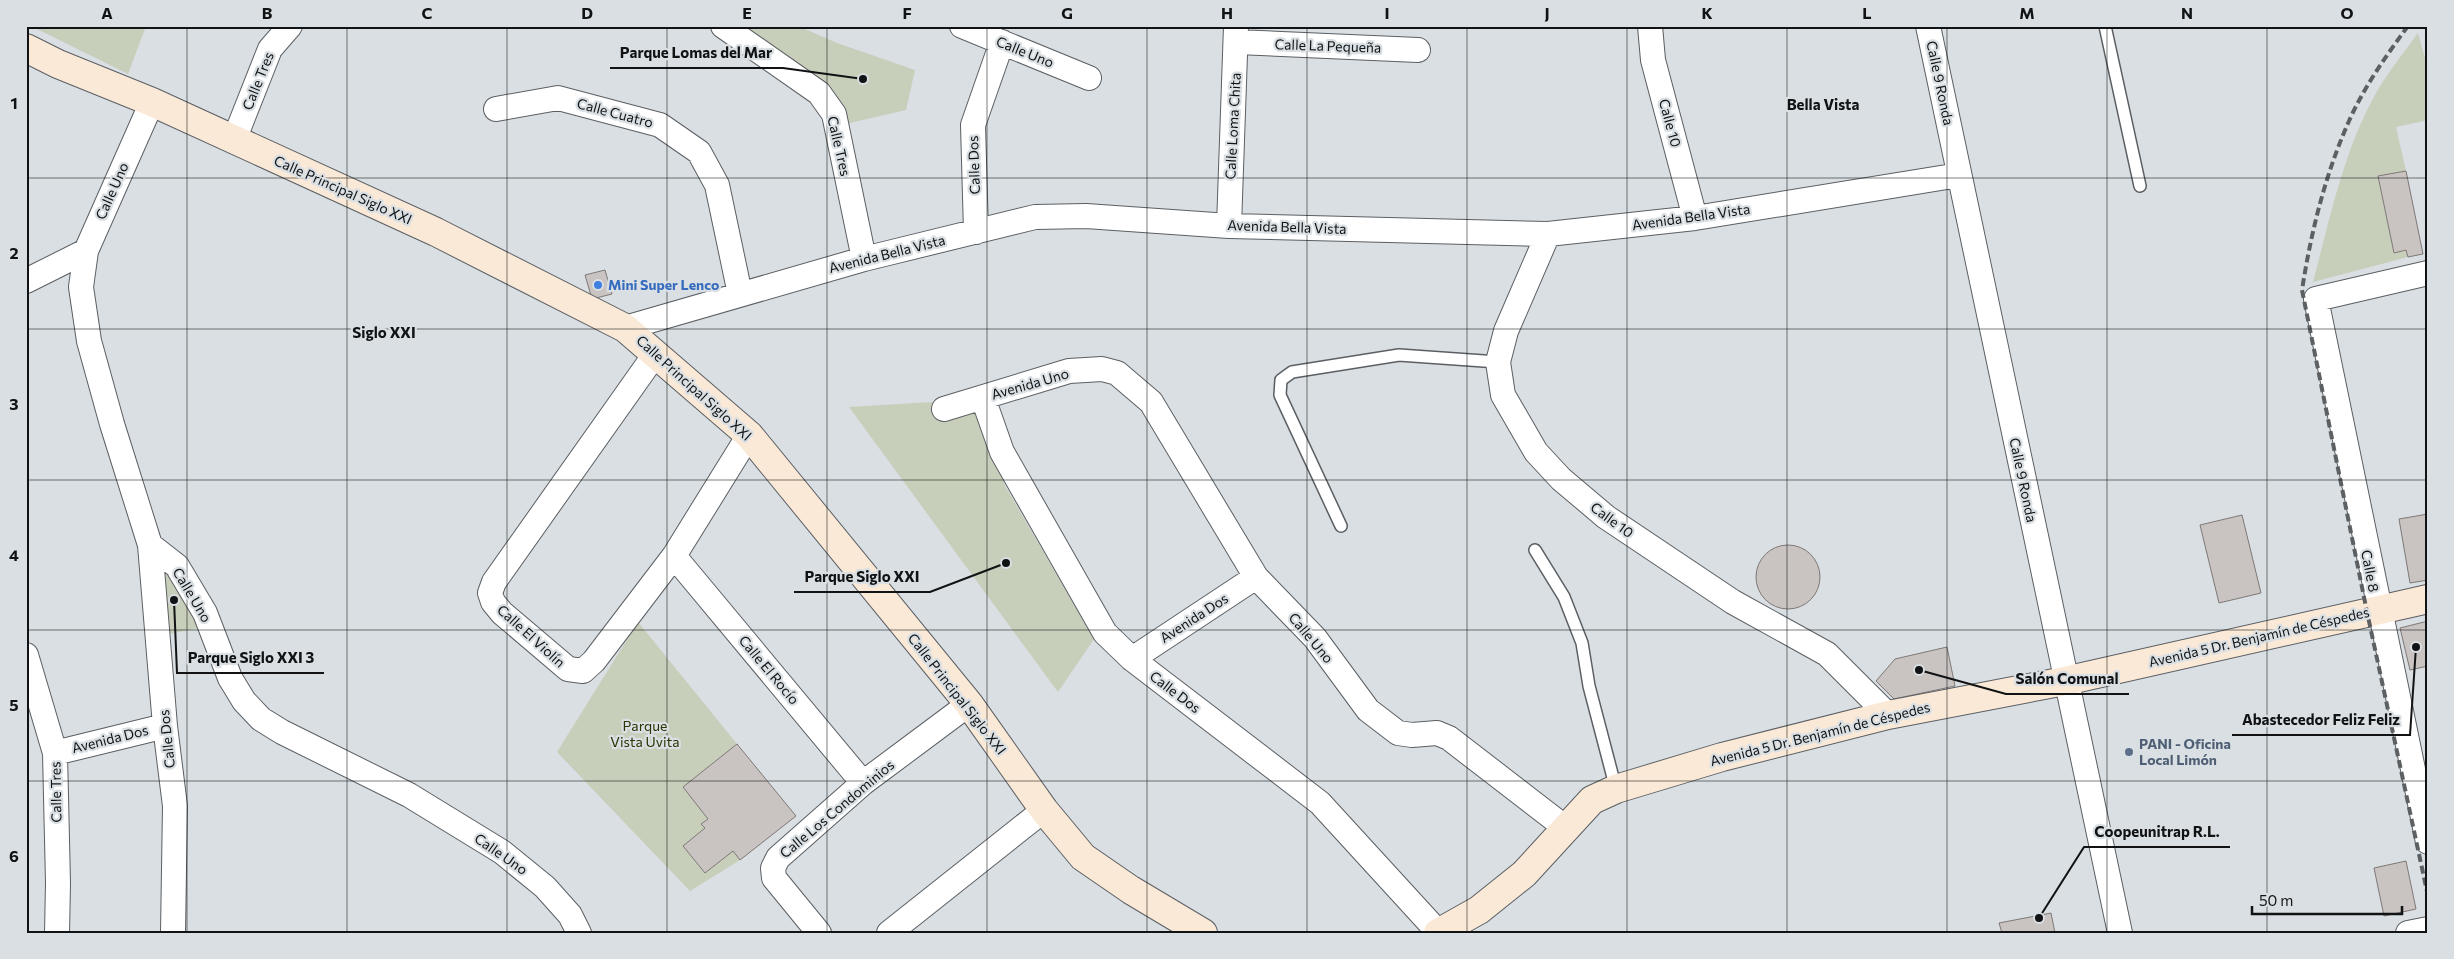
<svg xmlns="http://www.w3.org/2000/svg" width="2454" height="959" viewBox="0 0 2454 959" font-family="Commissioner,sans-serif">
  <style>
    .green { fill: #c7ceb9 }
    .building { fill: #c9c3c1; stroke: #7e7876 }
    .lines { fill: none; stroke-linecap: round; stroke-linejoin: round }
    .lane-casing { stroke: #5b5f63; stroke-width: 14 }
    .street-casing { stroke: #5b5f63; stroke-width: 26 }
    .secondary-casing { stroke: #5b5f63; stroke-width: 30 }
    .lane { stroke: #fff; stroke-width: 11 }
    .street { stroke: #fff; stroke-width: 24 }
    .secondary { stroke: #fbe9d8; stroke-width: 28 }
    .rail { stroke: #5c6062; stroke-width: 4; stroke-dasharray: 8 4; stroke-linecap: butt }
    .grid { fill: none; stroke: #101213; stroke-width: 1; stroke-opacity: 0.55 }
    .shop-dot { fill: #3f7fe0; stroke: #d9dfe3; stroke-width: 2 }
    .service-dot { fill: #5c6f8a; stroke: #d9dfe3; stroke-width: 2 }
    .labels { text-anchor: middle; stroke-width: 4.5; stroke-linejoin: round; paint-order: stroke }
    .street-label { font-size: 14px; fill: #101213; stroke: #d9dfe3 }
    .shop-label { font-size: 14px; font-weight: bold; fill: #366cbe; stroke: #d9dfe3; text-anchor: start }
    .park-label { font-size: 14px; fill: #293502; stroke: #d9dfe3 }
    .service-label { font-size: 14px; font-weight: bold; fill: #4e5e75; stroke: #d9dfe3; text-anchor: start }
    .neighbourhood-label { font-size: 15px; font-weight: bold; fill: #101213; stroke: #d9dfe3 }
    .leader { fill: none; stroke: #101213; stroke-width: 2 }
    .callout-dot { fill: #101213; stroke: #d9dfe3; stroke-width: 2 }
    .callout-label { font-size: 15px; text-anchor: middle; font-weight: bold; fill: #101213; stroke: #d9dfe3; stroke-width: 4.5; stroke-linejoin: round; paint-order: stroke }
    .neatline { fill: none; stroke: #101213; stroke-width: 2 }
    .grid-label { font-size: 16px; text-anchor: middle; font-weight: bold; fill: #101213 }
  </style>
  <rect width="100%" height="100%" fill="#d9dfe3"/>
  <!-- green -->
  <path class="green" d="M 31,26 L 146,26 L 128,74 Z
    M 735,26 L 798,26 L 837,43 L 915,70 L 906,110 L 841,125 Z
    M 2418,33 L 2428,69 L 2428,120 L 2396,127 L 2406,171 L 2378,177 L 2394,253 L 2406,250 L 2408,257 L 2313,282 C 2331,215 2345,143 2382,83 C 2393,66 2406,49 2418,33 Z
    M 933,402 L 939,422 L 980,412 L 1005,486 L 1094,639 L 1058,692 L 849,407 Z
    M 156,562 L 173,572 L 203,627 L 164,635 Z
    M 638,622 L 737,744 L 683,787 L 708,819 L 701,824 L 705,828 L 683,846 L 705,873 L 733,851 L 740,860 L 690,891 L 557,752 Z"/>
  <!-- building -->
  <path class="building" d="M 2406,171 L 2423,254 L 2408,257 L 2406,250 L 2394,253 L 2378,176 Z
    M 605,270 L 612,294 L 592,299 L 585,275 Z
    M 2428,514 L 2428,580 L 2410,583 L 2399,519 Z
    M 2242,515 L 2261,593 L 2219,603 L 2200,525 Z
    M1756 577a32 32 0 1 1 64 0a32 32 0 1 1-64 0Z
    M 2428,621 L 2428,666 L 2410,670 L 2400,628 Z
    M 1947,647 L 1955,686 L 1894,699 L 1876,681 L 1895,659 Z
    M 737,744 L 796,816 L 740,860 L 733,851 L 705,873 L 683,846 L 705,828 L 701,824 L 708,819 L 683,787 Z
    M 2406,861 L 2416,909 L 2384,916 L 2374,868 Z
    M 2051,913 L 2055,933 L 2002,933 L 1999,923 Z"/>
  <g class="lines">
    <!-- lane casing -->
    <g class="lane-casing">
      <path id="lane" d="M 2105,26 L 2140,186
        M 1341,526 L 1280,395 L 1281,380 L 1292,372 L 1399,355 L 1498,362
        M 1535,550 L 1564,597 L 1582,643 L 1589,686 L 1616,789"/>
    </g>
    <!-- street casing -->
    <g class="street-casing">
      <path id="street" d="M 723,26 L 819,93 L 834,114 L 864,259
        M 962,26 L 1089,78
        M 1650,26 L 1653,60 L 1695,218
        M 1928,26 L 2120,933
        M 1237,42 L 1418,50
        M 152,102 L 86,251 L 81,287 L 89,341 L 112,424 L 150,545 L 165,726 L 175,806 L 173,933
        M 496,109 L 558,98 L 660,125 L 699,152 L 717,185 L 740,294
        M 234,140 L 270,49 L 290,26
        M 1229,226 L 1236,26
        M 976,232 L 973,125 L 1002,42
        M 1548,234 L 1506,331 L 1498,362 L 1503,395 L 1536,452 L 1561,479 L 1606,517 L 1733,602 L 1827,654 L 1888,715
        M 2428,273 L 2316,299 L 2428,842
        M 26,281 L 86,251
        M 625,328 L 864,259 L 1035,217 L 1086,216 L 1229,226 L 1548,234 L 1695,218 L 1959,175
        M 656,353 L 494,582 L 490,593 L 493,602 L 502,613 L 568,669 L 583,671 L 594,661 L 674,556 L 749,435
        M 983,398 L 1002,452 L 1105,633 L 1132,659 L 1320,803 L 1439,933
        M 944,409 L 1069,371 L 1102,369 L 1117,373 L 1151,402 L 1256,577 L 1315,638 L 1368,710 L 1398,733 L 1412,735 L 1437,733 L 1449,738 L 1567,829
        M 150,545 L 177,566 L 205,613 L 230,678 L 244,701 L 261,719 L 282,732 L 409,795 L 502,852 L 545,887 L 570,915 L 579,933
        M 674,556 L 863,783
        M 26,655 L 55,753 L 58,883 L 57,933
        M 1132,659 L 1256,577
        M 55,753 L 165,726
        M 819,933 L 774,878 L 773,868 L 778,858 L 863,783 L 969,704
        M 889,933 L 1044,810
        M 2408,933 L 2428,929"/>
    </g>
    <!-- secondary casing -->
    <g class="secondary-casing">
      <path id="secondary" d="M 26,48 L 58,64 L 152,102 L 436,232 L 625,328 L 749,435 L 969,704 L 1044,810 L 1083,857 L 1131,890 L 1203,933
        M 1438,933 L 1479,910 L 1524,874 L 1592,800 L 1616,789 L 1722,757 L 1888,715 L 2065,681 L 2428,599"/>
    </g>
    <!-- lane -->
    <use href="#lane" class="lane"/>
    <!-- street -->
    <use href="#street" class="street"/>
    <!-- secondary -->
    <use href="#secondary" class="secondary"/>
    <!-- rail -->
    <path class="rail" d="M 2408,26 C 2386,56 2364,87 2349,121 C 2325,175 2311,232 2302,290 L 2367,612 L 2428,896"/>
  </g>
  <!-- grid -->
  <path class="grid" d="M 187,26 L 187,933M 347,26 L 347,933M 507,26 L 507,933M 667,26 L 667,933M 827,26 L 827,933M 987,26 L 987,933M 1147,26 L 1147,933M 1307,26 L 1307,933M 1467,26 L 1467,933M 1627,26 L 1627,933M 1787,26 L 1787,933M 1947,26 L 1947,933M 2107,26 L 2107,933M 2267,26 L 2267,933M 26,178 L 2428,178M 26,329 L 2428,329M 26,480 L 2428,480M 26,630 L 2428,630M 26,781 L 2428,781"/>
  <!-- markers -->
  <circle class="shop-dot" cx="598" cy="285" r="5"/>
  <circle class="service-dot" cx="2129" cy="752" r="5"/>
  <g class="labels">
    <!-- street labels -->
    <g class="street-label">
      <text transform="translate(1328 46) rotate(2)" y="5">Calle La Pequeña</text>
      <text transform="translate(1025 52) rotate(22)" y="5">Calle Uno</text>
      <text transform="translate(258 81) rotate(-68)" y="5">Calle Tres</text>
      <text transform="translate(1940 83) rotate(78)" y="5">Calle 9 Ronda</text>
      <text transform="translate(615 113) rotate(15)" y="5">Calle Cuatro</text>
      <text transform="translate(1670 123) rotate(75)" y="5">Calle 10</text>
      <text transform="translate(1233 126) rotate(-87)" y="5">Calle Loma Chita</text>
      <text transform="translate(839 146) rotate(77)" y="5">Calle Tres</text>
      <text transform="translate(974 165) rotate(-92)" y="5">Calle Dos</text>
      <text transform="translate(343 190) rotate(24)" y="5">Calle Principal Siglo XXI</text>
      <text transform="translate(112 191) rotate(-66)" y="5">Calle Uno</text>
      <text transform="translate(1691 217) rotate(-8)" y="5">Avenida Bella Vista</text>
      <text transform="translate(1287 227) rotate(2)" y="5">Avenida Bella Vista</text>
      <text transform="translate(887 254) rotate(-14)" y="5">Avenida Bella Vista</text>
      <text transform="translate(1030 384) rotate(-16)" y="5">Avenida Uno</text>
      <text transform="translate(694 388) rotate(42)" y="5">Calle Principal Siglo XXI</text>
      <text transform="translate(2023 480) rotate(78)" y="5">Calle 9 Ronda</text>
      <text transform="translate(1612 520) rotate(36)" y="5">Calle 10</text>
      <text transform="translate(2370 571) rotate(79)" y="5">Calle 8</text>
      <text transform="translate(192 595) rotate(59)" y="5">Calle Uno</text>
      <text transform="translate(1194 618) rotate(-33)" y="5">Avenida Dos</text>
      <text transform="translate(531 636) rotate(42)" y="5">Calle El Violín</text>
      <text transform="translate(2259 637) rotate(-13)" y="5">Avenida 5 Dr. Benjamín de Céspedes</text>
      <text transform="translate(1311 638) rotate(50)" y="5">Calle Uno</text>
      <text transform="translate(769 670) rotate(50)" y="5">Calle El Rocío</text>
      <text transform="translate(1175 692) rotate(37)" y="5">Calle Dos</text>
      <text transform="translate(957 694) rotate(52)" y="5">Calle Principal Siglo XXI</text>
      <text transform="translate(1820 734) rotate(-14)" y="5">Avenida 5 Dr. Benjamín de Céspedes</text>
      <text transform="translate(110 739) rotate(-14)" y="5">Avenida Dos</text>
      <text transform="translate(167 739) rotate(-96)" y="5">Calle Dos</text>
      <text transform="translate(56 792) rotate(-91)" y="5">Calle Tres</text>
      <text transform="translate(837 809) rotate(-40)" y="5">Calle Los Condominios</text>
      <text transform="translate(501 854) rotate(35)" y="5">Calle Uno</text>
    </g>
    <!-- shop labels -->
    <g class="shop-label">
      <text x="608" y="290">Mini Super Lenco</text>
    </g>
    <!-- park labels -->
    <g class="park-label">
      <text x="645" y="731">Parque<tspan x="645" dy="16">Vista Uvita</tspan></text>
    </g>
    <!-- service labels -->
    <g class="service-label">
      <text x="2139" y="749">PANI - Oficina<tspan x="2139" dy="16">Local Limón</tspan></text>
    </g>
    <!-- neighbourhood labels -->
    <g class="neighbourhood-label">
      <text x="1823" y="110">Bella Vista</text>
      <text x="384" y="338">Siglo XXI</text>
    </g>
  </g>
  <!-- callouts -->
  <path class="leader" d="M863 79L783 68H610M1006 563L930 592H794M174 600L177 673H324M1919 670L2006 694H2129M2416 647L2410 735H2232M2039 918L2084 847H2230"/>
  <g class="callout-dot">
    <circle cx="863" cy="79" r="5"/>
    <circle cx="1006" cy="563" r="5"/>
    <circle cx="174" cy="600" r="5"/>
    <circle cx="1919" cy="670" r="5"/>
    <circle cx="2416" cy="647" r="5"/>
    <circle cx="2039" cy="918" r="5"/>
  </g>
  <g class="callout-label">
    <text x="696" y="58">Parque Lomas del Mar</text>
    <text x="862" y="582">Parque Siglo XXI</text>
    <text x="251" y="663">Parque Siglo XXI 3</text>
    <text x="2067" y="684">Salón Comunal</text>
    <text x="2321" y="725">Abastecedor Feliz Feliz</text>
    <text x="2157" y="837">Coopeunitrap R.L.</text>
  </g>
  <!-- border -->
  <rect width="2454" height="959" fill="none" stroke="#d9dfe3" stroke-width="55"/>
  <!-- scale -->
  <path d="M2252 906v8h150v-8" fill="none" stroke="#101213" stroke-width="2.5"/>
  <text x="2259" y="906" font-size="15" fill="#101213" stroke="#d9dfe3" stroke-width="4" paint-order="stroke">50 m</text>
  <rect x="28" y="28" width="2398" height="904" class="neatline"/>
  <g class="grid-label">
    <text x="107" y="19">A</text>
    <text x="267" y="19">B</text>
    <text x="427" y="19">C</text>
    <text x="587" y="19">D</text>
    <text x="747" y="19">E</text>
    <text x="907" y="19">F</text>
    <text x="1067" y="19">G</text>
    <text x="1227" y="19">H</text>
    <text x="1387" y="19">I</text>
    <text x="1547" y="19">J</text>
    <text x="1707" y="19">K</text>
    <text x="1867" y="19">L</text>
    <text x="2027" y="19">M</text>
    <text x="2187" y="19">N</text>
    <text x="2347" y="19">O</text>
    <text x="14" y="109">1</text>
    <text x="14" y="259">2</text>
    <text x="14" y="410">3</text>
    <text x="14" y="561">4</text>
    <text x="14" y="711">5</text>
    <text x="14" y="862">6</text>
  </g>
</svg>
